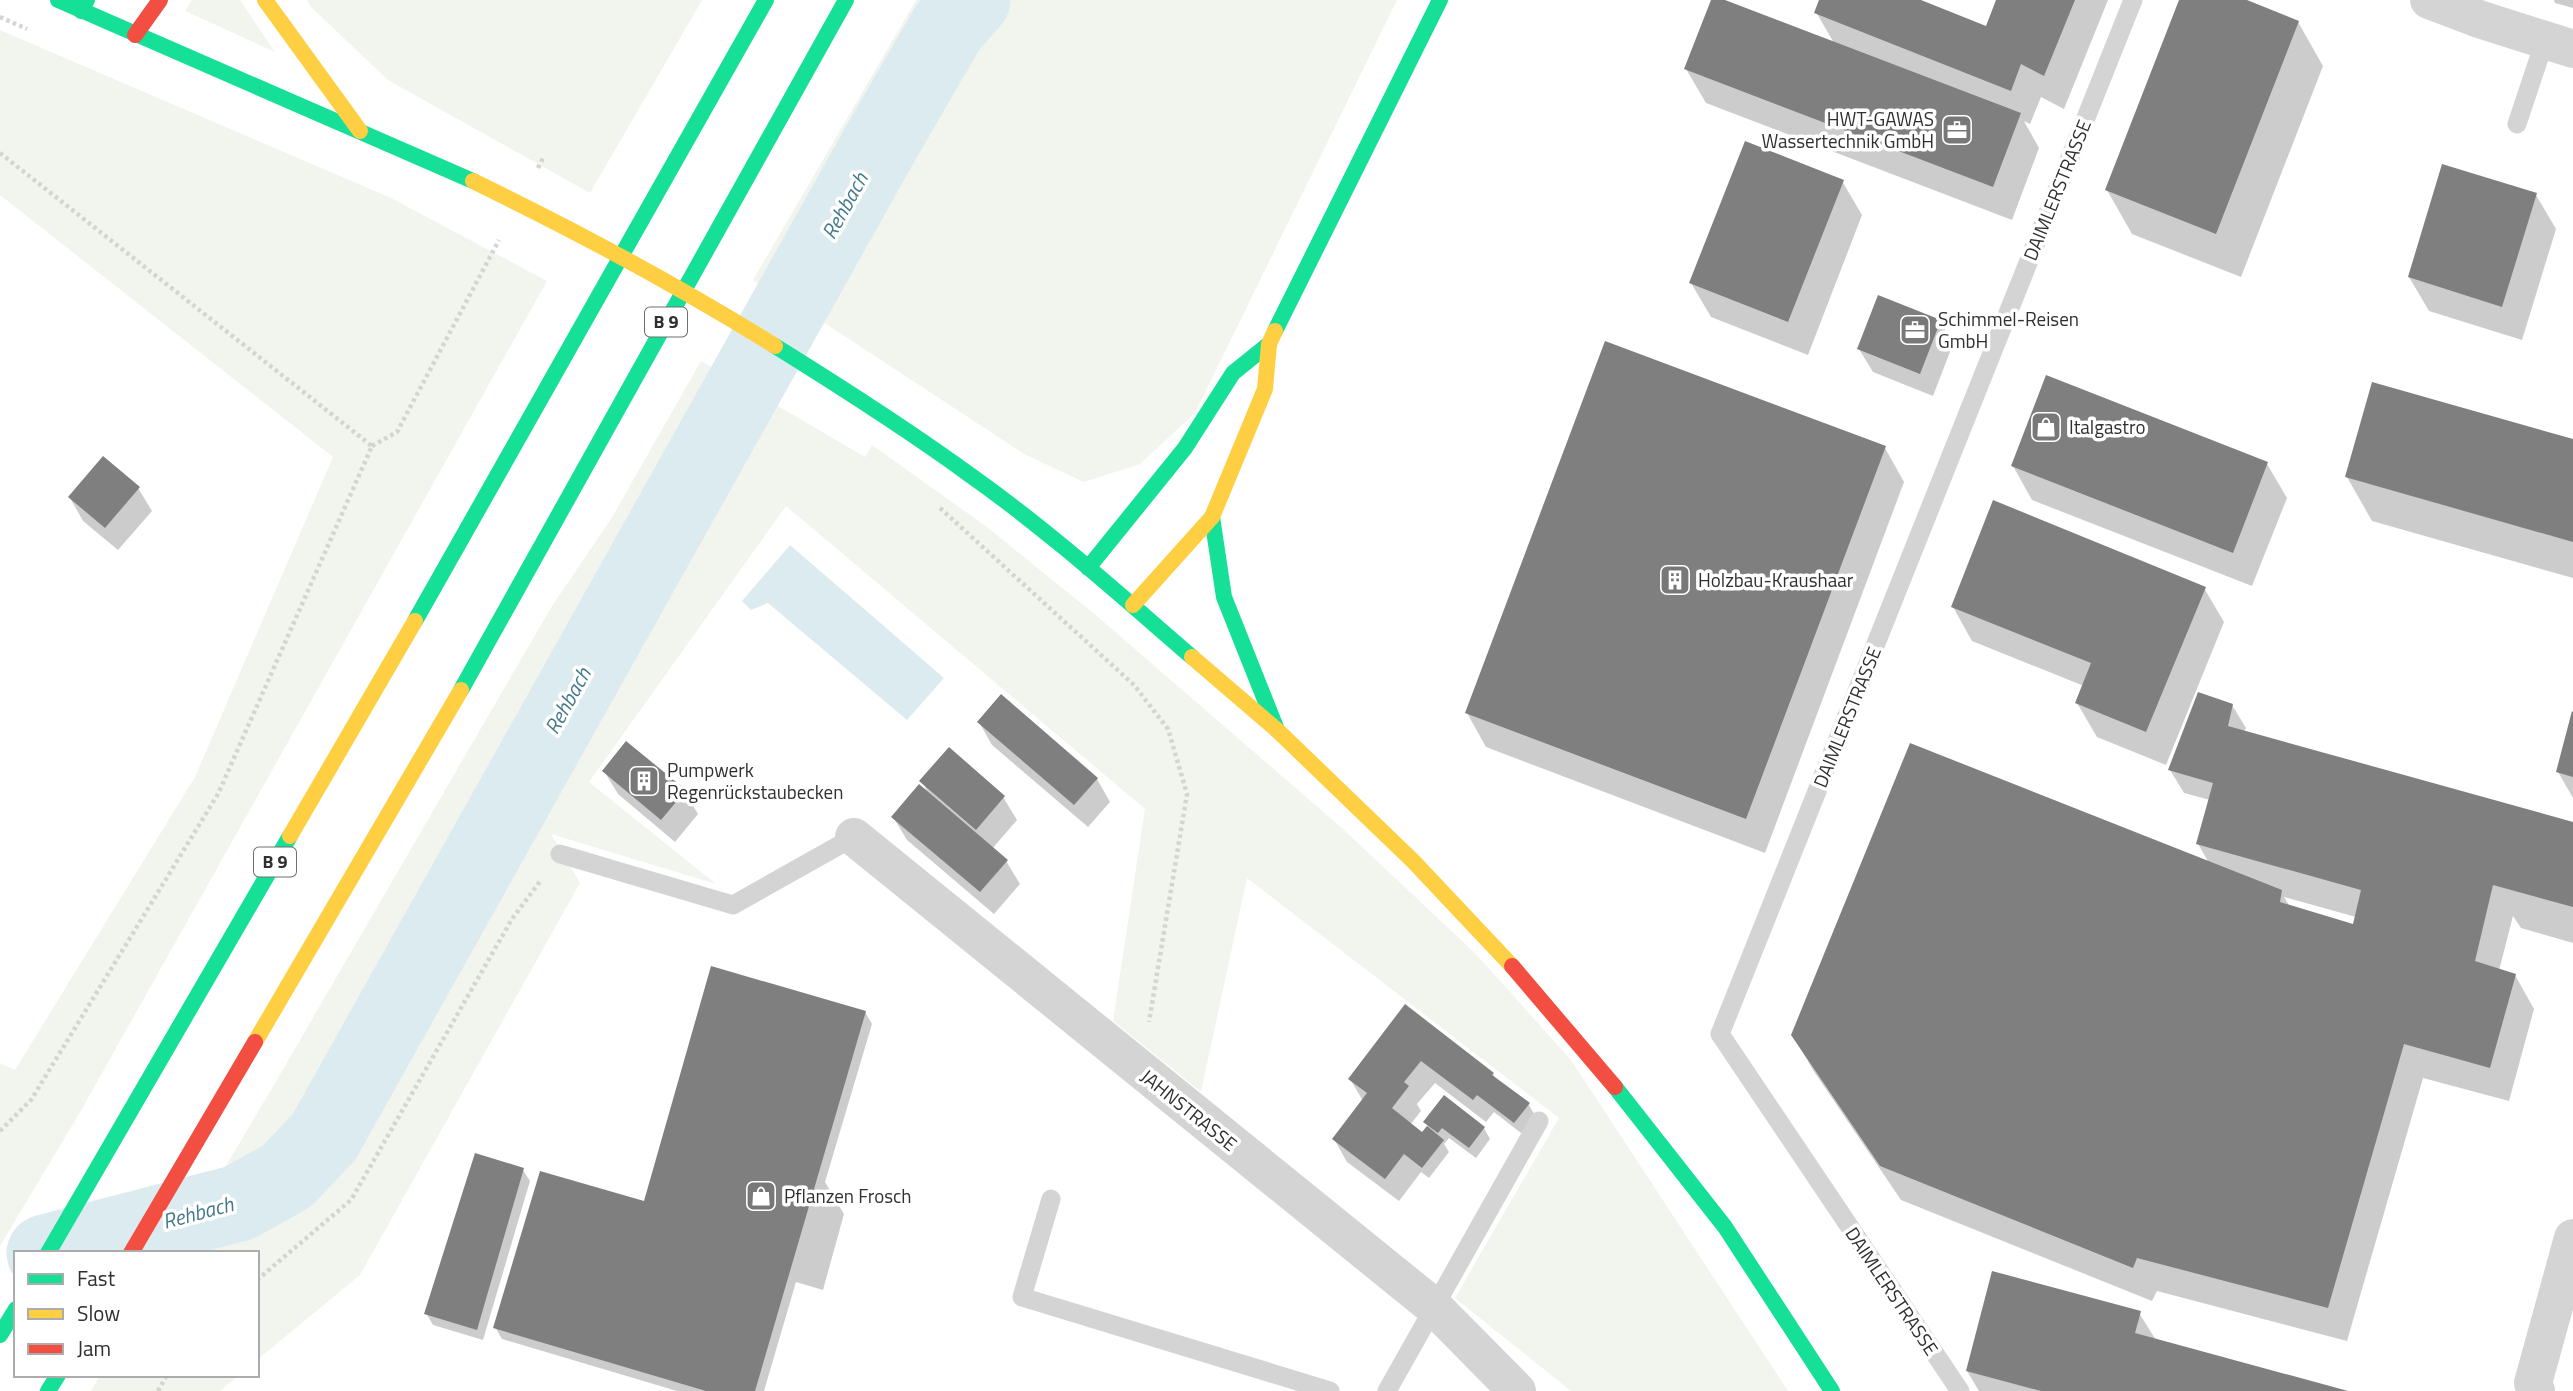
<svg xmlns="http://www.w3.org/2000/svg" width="2573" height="1391" viewBox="0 0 2573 1391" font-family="'Titillium Web',sans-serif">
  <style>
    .green { fill: #f2f5ed }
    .water { fill: #dcebf0 }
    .shadow { fill: #0003; fill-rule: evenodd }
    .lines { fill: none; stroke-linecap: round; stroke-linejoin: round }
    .river { stroke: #dcebf0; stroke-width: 77 }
    .building { fill: #7f7f7f }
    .path { stroke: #d4d4d4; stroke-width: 4.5; stroke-dasharray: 3.5 3.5; stroke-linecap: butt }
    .lane { stroke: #d4d4d4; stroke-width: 19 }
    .street { stroke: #d4d4d4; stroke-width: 38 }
    .fast { stroke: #16e098; stroke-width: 16 }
    .slow { stroke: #ffcf43; stroke-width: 16 }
    .jam { stroke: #f24e42; stroke-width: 16 }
    .labels { text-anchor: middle; stroke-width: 7; stroke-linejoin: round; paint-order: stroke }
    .shield { fill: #fff; stroke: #6e6e6e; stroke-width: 2 }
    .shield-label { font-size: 18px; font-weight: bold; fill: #303030 }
    .poi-label { font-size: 19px; fill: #303030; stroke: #fff; text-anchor: start }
    .street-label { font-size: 19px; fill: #303030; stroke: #fff }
    .water-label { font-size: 21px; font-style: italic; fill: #44798b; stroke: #fff }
  </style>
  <rect width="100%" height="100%" fill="#fff"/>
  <!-- green -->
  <path class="green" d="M 192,0 L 240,0 L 275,52 L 185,11 Z
    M 307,0 L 702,0 L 590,193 L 388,80 L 310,6 Z
    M 916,0 L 1397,0 L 1195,413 L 1140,464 L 1084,482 L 1024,454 L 817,318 L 753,280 Z
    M 0,30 L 391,198 L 547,281 L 79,1114 L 0,1246 L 0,1063 L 15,1070 L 195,777 L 333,457 L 0,195 Z
    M 701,361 L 865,457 L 872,445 L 987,527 L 1098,617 L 1343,829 L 1475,953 L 1571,1060 L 1788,1391 L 1571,1391 L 1455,1298 L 1559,1118 L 1247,878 L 1201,1092 L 1113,1021 L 1145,809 L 786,506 L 589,782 L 716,884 L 551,834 L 580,883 L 360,1275 L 257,1360 L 257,1253 L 174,1253 L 271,1090 L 552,606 L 611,519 Z
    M 100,1375 L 239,1375 L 220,1391 L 91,1391 Z"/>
  <!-- water -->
  <path class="water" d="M 790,545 L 944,678 L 907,720 L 768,603 L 751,610 L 742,601 Z"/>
  <!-- shadow -->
  <path class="shadow" d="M 1713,0 L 1720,0 L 1834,43 L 1816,12 L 1821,0 L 1916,0 L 1987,28 L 1998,0 L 2108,0 L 2064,109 L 2041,97 L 2030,124 L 2024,121 L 2039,148 L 2012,220 L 1706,103 L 1686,69 Z
    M 2181,0 L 2242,0 L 2298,22 L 2323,66 L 2241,277 L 2132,234 L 2107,190 Z
    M 2554,0 L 2573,0 L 2573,8 L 2555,3 Z
    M 1842,181 L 1862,215 L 1808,355 L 1711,317 L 1691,283 Z
    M 2536,195 L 2556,229 L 2522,340 L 2429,311 L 2409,277 Z
    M 1940,321 L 1953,344 L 1933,396 L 1873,372 L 1859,349 Z
    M 2573,441 L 2573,578 L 2372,521 L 2347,477 Z
    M 1885,448 L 1904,482 L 1765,853 L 1486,747 L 1467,713 Z
    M 2267,464 L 2287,498 L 2252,586 L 2032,500 L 2013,466 Z
    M 138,488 L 152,511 L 118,550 L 83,521 L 70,498 Z
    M 2204,588 L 2224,622 L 2166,765 L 2097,737 L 2077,703 L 2084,686 L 1972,641 L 1953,607 Z
    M 2232,705 L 2246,728 L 2244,732 L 2573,824 L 2573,943 L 2521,928 L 2513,916 L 2502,959 L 2499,970 L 2515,975 L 2534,1009 L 2509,1101 L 2423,1078 L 2347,1341 L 2157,1291 L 2152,1301 L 1901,1200 L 1813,1070 L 1793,1035 L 2209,863 L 2198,844 L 2210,800 L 2184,793 L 2170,770 ZM 2284,897 L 2356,917 L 2354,926 L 2290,907 Z
    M 2573,715 L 2573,798 L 2558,772 Z
    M 979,722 L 1097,779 L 1110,802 L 1088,827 L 992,745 Z
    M 604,771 L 684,791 L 698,814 L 675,842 L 618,794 Z
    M 922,781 L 1003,797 L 1017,820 L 992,849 L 1006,861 L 1020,884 L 994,914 L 907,840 L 893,817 L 929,795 Z
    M 1405,1007 L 1493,1074 L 1497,1080 L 1528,1104 L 1535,1115 L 1521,1133 L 1494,1112 L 1486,1122 L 1435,1083 L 1417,1104 L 1421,1111 L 1410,1125 L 1422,1135 L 1428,1127 L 1426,1122 L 1484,1128 L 1490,1139 L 1476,1158 L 1449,1138 L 1444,1144 L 1449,1152 L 1429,1178 L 1421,1172 L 1399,1201 L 1347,1162 L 1334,1139 L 1363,1101 L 1350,1079 Z
    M 865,1012 L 872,1024 L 825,1182 L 844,1214 L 823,1290 L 796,1282 L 764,1391 L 677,1391 L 502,1339 L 495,1327 L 645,1204 Z
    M 523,1170 L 530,1181 L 483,1340 L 433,1325 L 426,1313 Z
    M 2139,1313 L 2156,1340 L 2345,1391 L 1979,1391 L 1967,1371 Z"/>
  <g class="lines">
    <!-- river -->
    <path class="river" d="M 45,1253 L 239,1203 L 287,1176 L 324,1137 L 879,146 L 948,27 L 972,0"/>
  </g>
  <!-- building -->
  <path class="building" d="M 1711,0 L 1725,0 L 2021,113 L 1993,187 L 1684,69 Z
    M 1819,0 L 1921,0 L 1986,26 L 1996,0 L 2075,0 L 2044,76 L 2021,64 L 2011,91 L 1814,13 Z
    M 2179,0 L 2247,0 L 2299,21 L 2216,234 L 2105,190 Z
    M 1745,141 L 1844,180 L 1788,322 L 1689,283 Z
    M 2442,164 L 2537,193 L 2502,307 L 2408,277 Z
    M 1878,295 L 1941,320 L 1920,374 L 1857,349 Z
    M 1605,341 L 1886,446 L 1746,819 L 1465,713 Z
    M 2046,375 L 2268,462 L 2233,553 L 2011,466 Z
    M 2372,382 L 2573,439 L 2573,542 L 2345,477 Z
    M 103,456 L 140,487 L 105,528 L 68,497 Z
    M 1993,500 L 2206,587 L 2146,732 L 2075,703 L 2091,663 L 1951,607 Z
    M 2198,692 L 2233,704 L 2228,726 L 2573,822 L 2573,907 L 2493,885 L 2475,961 L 2516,974 L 2490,1068 L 2404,1044 L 2328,1308 L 2137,1258 L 2133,1268 L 1880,1166 L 1791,1035 L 1910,743 L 2282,890 L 2280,902 L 2353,924 L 2361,890 L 2196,844 L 2213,783 L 2168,770 Z
    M 1001,694 L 1098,778 L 1074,805 L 977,722 Z
    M 2572,711 L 2573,712 L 2573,777 L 2556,772 Z
    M 626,741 L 686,790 L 661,820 L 602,771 Z
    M 949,747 L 1005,796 L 976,830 L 919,781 Z
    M 919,784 L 1008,860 L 980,892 L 891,817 Z
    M 711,966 L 866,1011 L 755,1391 L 706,1391 L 493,1328 L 540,1171 L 644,1201 Z
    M 1405,1004 L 1494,1073 L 1492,1075 L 1530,1103 L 1514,1123 L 1477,1095 L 1473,1100 L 1421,1061 L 1404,1082 L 1409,1086 L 1392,1108 L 1422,1132 L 1427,1126 L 1444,1140 L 1422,1168 L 1404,1154 L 1385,1179 L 1332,1139 L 1367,1093 L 1348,1079 Z
    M 1444,1095 L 1485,1127 L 1469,1148 L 1442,1128 L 1438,1133 L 1423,1122 Z
    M 475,1153 L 524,1168 L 477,1330 L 424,1314 Z
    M 1992,1271 L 2141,1311 L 2135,1333 L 2348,1391 L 2041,1391 L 1966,1371 Z"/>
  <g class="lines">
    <!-- path -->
    <path class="path" d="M 0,17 L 27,29
      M 0,153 L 372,446 L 218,794 L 31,1100 L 0,1131
      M 538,168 L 544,156
      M 372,446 L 397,432 L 499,240
      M 940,508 L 1134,685 L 1168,729 L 1187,794 L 1149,1022
      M 257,1280 L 351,1200 L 512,919 L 541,880
      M 158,1391 L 167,1375"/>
    <!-- lane -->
    <path class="lane" d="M 2517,124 L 2545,40
      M 560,854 L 733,905 L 854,837
      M 1051,1199 L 1022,1297 L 1330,1391
      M 1387,1391 L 1539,1121
      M 1960,1391 L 1720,1034 L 2133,0"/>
    <!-- street -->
    <path class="street" d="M 2429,0 L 2479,19 L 2573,49
      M 854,837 L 1434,1307 L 1517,1391
      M 2536,1391 L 2533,1383 L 2573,1238"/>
    <!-- fast -->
    <path class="fast" d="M 58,0 L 473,181
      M 81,11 L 87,0
      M 1275,331 L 1440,0
      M 775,346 C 841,387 907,429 970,475 C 1048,530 1120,595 1192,657
      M 1212,517 L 1224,597 L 1277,730
      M 1088,568 L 1185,448 L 1233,373 L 1269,344
      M 415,621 L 766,0
      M 461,690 L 846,0
      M 1615,1087 L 1725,1227 L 1832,1391
      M 48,1253 L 290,836
      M 0,1335 L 16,1309
      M 48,1391 L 58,1375"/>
    <!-- slow -->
    <path class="slow" d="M 265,0 L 360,131
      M 473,181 C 576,231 677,285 775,346
      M 1133,605 L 1212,517 L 1265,389 L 1269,344 L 1275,331
      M 1192,657 L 1277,730 L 1413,861 L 1512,966
      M 290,836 L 415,621
      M 255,1042 L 461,690"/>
    <!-- jam -->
    <path class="jam" d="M 135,35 L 160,0
      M 1512,966 L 1615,1087
      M 131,1253 L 255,1042"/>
  </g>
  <!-- icons -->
  <defs>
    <g id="office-square" transform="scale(1.575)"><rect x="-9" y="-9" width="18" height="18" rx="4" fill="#787878" stroke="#fff"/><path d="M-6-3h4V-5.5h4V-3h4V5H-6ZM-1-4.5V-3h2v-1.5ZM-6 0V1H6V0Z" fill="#fff"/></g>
    <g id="shop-square" transform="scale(1.575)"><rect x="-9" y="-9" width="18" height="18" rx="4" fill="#787878" stroke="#fff"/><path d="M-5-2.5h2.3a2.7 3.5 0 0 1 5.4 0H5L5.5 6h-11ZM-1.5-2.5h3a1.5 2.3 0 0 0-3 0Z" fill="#fff"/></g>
    <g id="building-square" transform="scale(1.575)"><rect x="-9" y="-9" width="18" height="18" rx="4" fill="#787878" stroke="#fff"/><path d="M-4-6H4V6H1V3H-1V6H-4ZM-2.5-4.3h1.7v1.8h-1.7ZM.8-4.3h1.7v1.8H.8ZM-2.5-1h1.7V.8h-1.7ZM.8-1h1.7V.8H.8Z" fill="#fff"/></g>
  </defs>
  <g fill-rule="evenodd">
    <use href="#office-square" x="1957" y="130"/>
    <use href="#office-square" x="1915" y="330"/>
    <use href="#shop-square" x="2046" y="427"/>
    <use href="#building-square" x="1675" y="580"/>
    <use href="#building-square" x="644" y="781"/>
    <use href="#shop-square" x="761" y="1196"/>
  </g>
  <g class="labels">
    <!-- shield labels -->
    <g class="shield">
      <rect x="645" y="307.5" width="42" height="29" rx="5"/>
      <rect x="254" y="847.5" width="42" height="29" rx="5"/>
    </g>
    <g class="shield-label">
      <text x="666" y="328">B 9</text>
      <text x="275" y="868">B 9</text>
    </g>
    <!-- poi labels -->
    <g class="poi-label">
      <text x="1934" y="126" text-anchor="end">HWT-GAWAS<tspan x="1934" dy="22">Wassertechnik GmbH</tspan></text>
      <text x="1938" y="326">Schimmel-Reisen<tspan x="1938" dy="22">GmbH</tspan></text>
      <text x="2069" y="434">Italgastro</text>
      <text x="1698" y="587">Holzbau-Kraushaar</text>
      <text x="667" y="777">Pumpwerk<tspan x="667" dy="22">Regenrückstaubecken</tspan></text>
      <text x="784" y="1203">Pflanzen Frosch</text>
    </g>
    <!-- street labels -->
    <g class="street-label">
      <text transform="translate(2057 190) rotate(-68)" y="7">DAIMLERSTRASSE</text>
      <text transform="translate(1847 717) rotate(-68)" y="7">DAIMLERSTRASSE</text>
      <text transform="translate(1189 1110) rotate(39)" y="7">JAHNSTRASSE</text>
      <text transform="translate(1892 1291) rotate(56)" y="7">DAIMLERSTRASSE</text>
    </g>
    <!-- water labels -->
    <g class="water-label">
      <text transform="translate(845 206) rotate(-61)" y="7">Rehbach</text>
      <text transform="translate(568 701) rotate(-61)" y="7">Rehbach</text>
      <text transform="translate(198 1213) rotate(-15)" y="7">Rehbach</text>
    </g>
  </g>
  <!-- legend -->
  <rect x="14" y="1251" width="245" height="126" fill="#ffffff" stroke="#acacac" stroke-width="2"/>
  <rect x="28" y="1274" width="35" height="10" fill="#16e098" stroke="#acacac" stroke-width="2"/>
  <text x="77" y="1286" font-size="21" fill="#303030">Fast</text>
  <rect x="28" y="1309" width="35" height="10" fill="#ffcf43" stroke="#acacac" stroke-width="2"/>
  <text x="77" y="1321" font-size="21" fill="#303030">Slow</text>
  <rect x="28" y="1344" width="35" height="10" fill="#f24e42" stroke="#acacac" stroke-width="2"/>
  <text x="77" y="1356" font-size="21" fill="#303030">Jam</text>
</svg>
